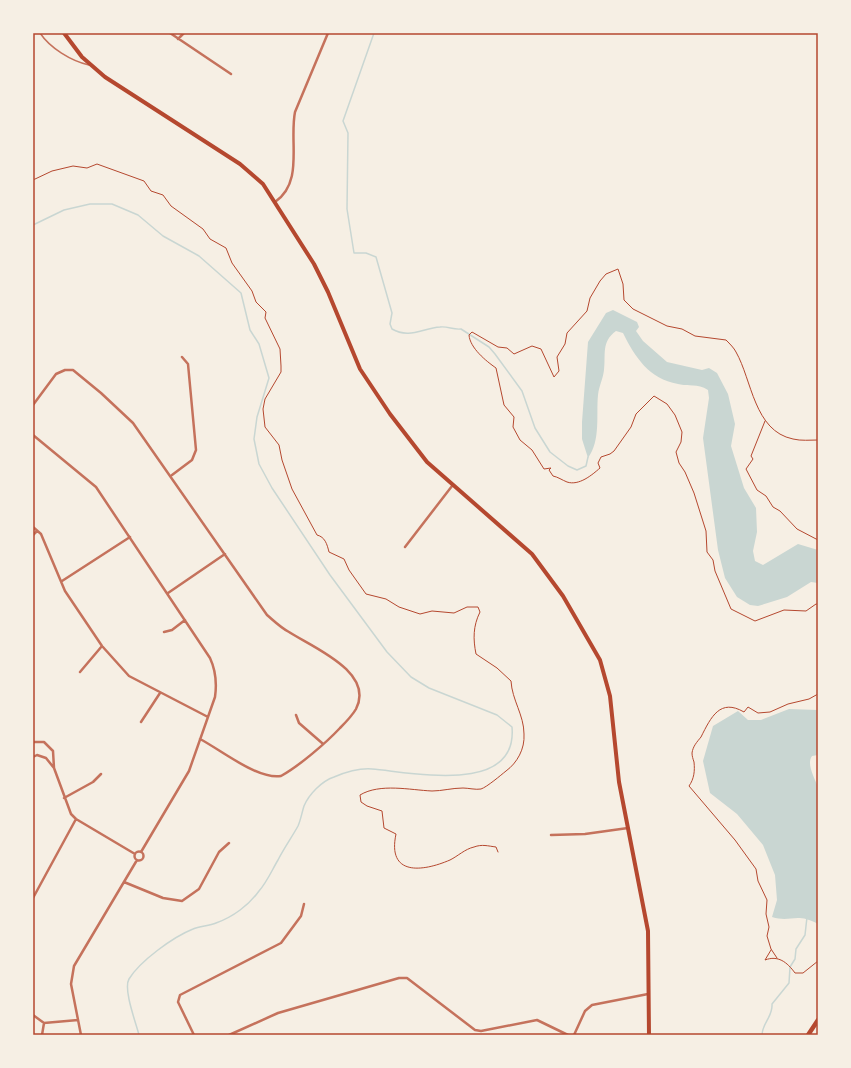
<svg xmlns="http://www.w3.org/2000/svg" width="851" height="1068" viewBox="0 0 851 1068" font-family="'Crimson Pro',serif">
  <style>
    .water { fill: #c9d6d2 }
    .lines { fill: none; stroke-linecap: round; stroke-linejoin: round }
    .stream { stroke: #c9d6d2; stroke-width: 1.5 }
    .path { stroke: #b5482f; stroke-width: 1 }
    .service { stroke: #c5725c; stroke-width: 1.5 }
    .minor { stroke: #c5725c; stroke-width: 2.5 }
    .secondary { stroke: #b5482f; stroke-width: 4 }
    .trunk { stroke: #b5482f; stroke-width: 4.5 }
    .neatline { fill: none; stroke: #b5482f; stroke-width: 1.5 }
  </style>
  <rect width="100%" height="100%" fill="#f6efe4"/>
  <!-- water -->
  <path class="water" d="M 613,310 L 637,322 L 639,327 L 636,331 L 643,341 L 667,362 L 702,370 L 709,368 L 717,373 L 728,394 L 735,424 L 731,446 L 744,488 L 756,508 L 757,532 L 753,551 L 755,561 L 763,565 L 798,544 L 818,550 L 818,583 L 811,582 L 787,597 L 758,606 L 750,605 L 737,597 L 725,578 L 718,550 L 703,438 L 709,398 L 708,390 C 697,383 689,387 678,384 C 649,379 635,357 623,333 L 616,331 C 601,342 606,354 604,370 C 603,379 599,386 598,395 C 596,415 601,440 588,458 L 582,439 L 582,422 L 588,342 L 606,313 Z
    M 789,709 L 818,710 L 818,755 L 812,756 C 806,764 815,779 818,787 L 818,924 C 796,912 791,923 772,917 L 777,900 L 775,875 L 763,845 L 737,814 L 710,793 L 703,761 L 713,726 L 738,711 L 748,720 L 761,720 Z"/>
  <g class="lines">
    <!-- stream -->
    <path class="stream" d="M 374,33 L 343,121 L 348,133 L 347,209 L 354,253 L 366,253 L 376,257 L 392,313 L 390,324 L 392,329 C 409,339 423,328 440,327 C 448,326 453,330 461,329 L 489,347 L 495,354 L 522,391 L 535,428 L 550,452 L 568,466 L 577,470 L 586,466 L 588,457
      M 33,225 L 64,210 L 90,204 L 112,204 L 138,215 L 163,236 L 199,256 L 241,293 L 250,330 L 259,344 L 269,378 L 257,417 L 254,439 L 259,464 L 272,488 L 330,575 L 387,652 L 411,677 L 429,688 L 497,715 L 512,727 C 518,796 411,772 372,769 C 360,768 346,772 334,777 C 322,781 309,794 304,806 C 302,812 301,819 298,826 C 292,837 284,848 278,860 C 272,870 267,882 259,891 C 249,905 233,917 216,923 C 209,926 200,926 193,929 C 173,937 140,961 129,979 C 123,989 136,1023 139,1035
      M 762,1035 C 762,1023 773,1017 772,1004 L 789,983 L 790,967 L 795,959 L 796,949 L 805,935 L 807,917"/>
    <!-- path -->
    <path class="path" d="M 33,180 L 52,171 L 73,166 L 87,168 L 97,164 L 144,181 L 151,191 L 163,195 L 171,206 L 203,229 L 210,239 L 226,248 L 232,263 L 252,291 L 256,302 L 266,312 L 265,318 L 280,349 L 281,366 L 281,372 L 265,399 L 263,409 L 265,427 L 279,445 L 282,460 L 292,489 L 317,535 C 325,537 327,544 329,552 L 344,559 L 349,570 L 366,594 L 386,599 L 399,607 L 420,614 L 432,611 L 454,613 L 467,607 L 478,607 L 480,612 C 473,626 473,639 476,654 L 497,668 L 511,681 C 512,700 524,715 524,734 C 525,749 517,763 506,771 C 501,775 487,787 481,789 C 476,790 468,788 463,788 C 452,788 442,791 432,791 C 410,790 380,783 360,795 L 361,802 L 367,806 L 382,811 L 384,828 L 396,834 C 387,876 422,872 450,860 C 458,856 465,849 474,847 C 482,844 488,846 496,847 L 498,852
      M 765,421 L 751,456 L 753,459 L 746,469 L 757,490 L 766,496 L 773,507 L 780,511 L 797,529 L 818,540
      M 818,440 C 810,440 801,441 793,439 C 754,431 752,380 736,352 C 734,348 730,344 726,340 L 695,336 L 682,329 L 667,326 L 633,309 L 624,300 L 623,284 L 618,269 L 606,274 L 600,281 L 590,298 L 587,311 L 567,333 L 565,344 L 557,357 L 559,371 L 554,377 L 541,349 L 532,346 L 514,354 L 507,348 L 498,347 L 472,332 L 469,335 C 470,348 486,361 496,368 L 504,405 L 514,417 L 513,427 L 520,440 L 532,450 L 544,469 L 551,468 L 549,470 L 553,476 C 558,477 562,480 567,482 C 579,486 592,475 600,468 L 598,463 L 601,457 L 610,454 L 614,451 L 631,427 L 636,414 L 654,396 L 667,404 L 675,415 L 682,432 L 681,442 L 676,452 L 679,463 L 685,472 L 694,493 L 706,531 L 707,552 L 713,560 L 715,571 L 731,609 L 755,621 L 784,610 L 806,611 L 816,604 L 818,604
      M 771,950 L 765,960 C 778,955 787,962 795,973 L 803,973 L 818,961
      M 777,958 L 771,949 L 767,936 L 769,927 L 766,914 L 767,900 L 758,881 L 756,869 L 735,840 L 689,786 C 694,779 695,771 694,762 C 693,759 692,756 692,753 C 693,746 697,742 701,737 C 711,717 720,698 744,712 L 748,707 L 758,713 L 770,712 L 788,704 L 809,699 L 818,694"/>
    <!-- service -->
    <path class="service" d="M 40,33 C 50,48 71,61 89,65"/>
    <!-- minor -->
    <path class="minor" d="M 170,33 L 231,74
      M 178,39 L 184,33
      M 275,202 C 304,182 289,142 295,112 L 328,33
      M 33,405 L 56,374 L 65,370 L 73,370 L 101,393 L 133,423 L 267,615 C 274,621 281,628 289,632 C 312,647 375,672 356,709 C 352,716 346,722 340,728 C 326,743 299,766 281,776 C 258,780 221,750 200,739
      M 33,435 L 96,487 L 210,658 C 216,671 217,683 215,697 L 189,771 L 141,852
      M 172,475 L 192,460 L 196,450 L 188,364 L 182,357
      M 33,527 L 41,534 L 65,591 L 102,646 L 129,676 L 208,717
      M 33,535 L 37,531
      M 405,547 L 452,486
      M 62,581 L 130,537
      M 168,593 L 225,554
      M 164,632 L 172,630 L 185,620
      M 80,672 L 102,646
      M 296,715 L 299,723 L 322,743
      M 141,722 L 160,693
      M 33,742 L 44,742 L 53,751 L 54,768 L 71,814 L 76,819 L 135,854
      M 33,757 L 37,755 L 46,758 L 54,768
      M 64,798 L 93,782 L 101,774
      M 551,835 L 585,834 L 628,828
      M134.5 856a4.5 4.5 0 1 1 9 0a4.5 4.5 0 1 1-9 0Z
      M 124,882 L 163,898 L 182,901 L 199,889 L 219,852 L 229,843
      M 33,898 L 76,819
      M 33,1015 L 44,1023 L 78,1020
      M 42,1035 L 44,1023
      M 81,1035 L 71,984 L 74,966 L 137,860
      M 194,1035 L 178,1002 L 180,995 L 281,943 L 301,916 L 304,904
      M 229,1035 L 278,1013 L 399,978 L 407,978 L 475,1030 L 481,1031 L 537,1020 L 568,1035
      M 574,1035 L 585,1011 L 592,1005 L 648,994"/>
    <!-- secondary -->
    <path class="secondary" d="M 64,33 L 82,57 L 105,77 L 240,164 L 263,184 L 314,264 L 328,292 L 360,369 L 390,414 L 427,462 L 532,554 L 563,596 L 600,660 L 610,696 L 619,782 L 648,931 L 649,1035"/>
    <!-- trunk -->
    <path class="trunk" d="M 808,1035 L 818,1020"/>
  </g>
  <!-- border -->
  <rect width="851" height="1068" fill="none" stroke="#f6efe4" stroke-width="68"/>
  <rect x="34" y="34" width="783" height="1000" class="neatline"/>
</svg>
